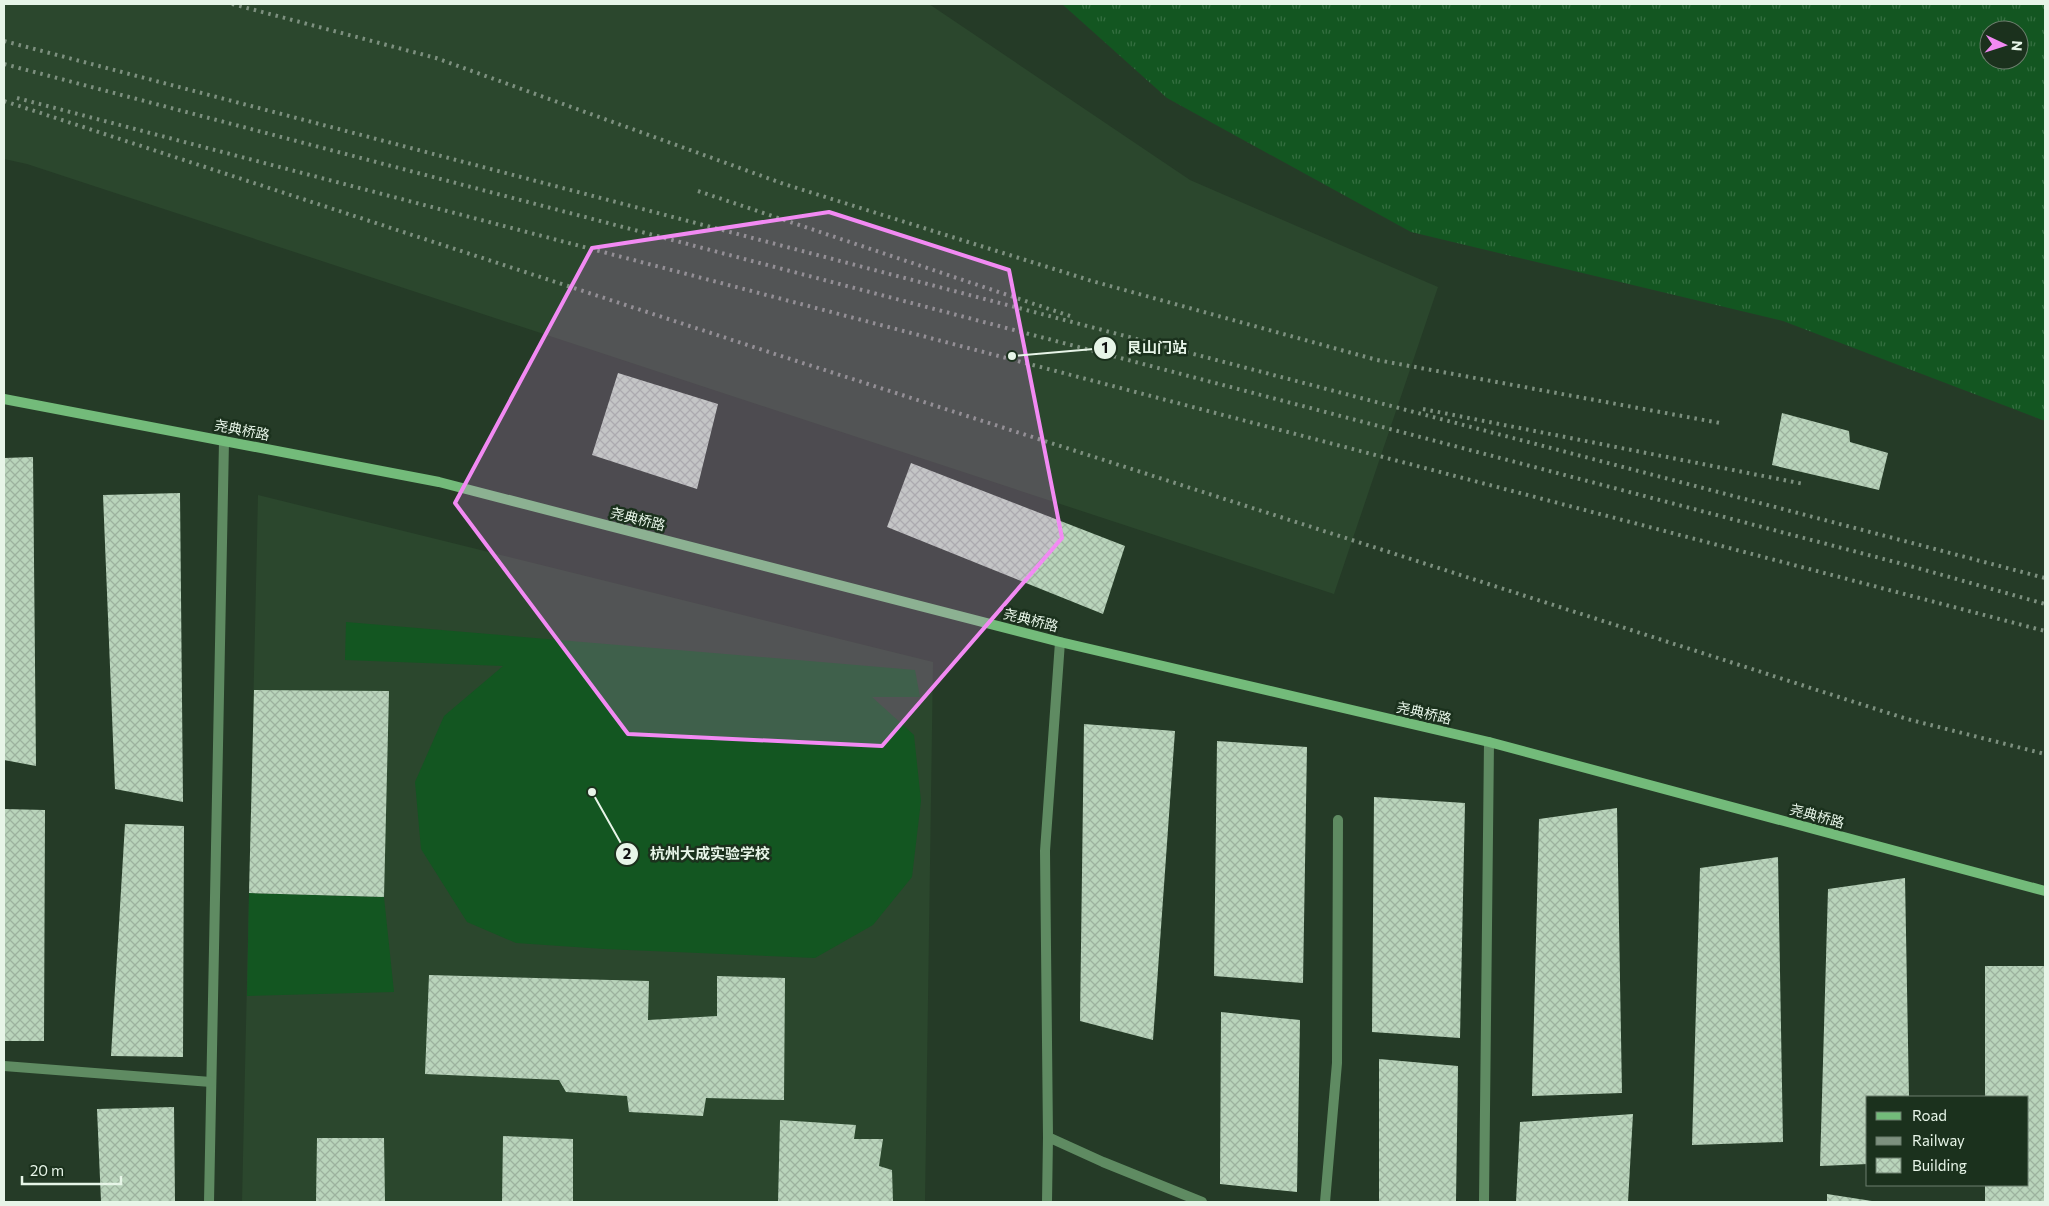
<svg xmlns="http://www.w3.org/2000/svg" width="2049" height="1206" viewBox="0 0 2049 1206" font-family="Commissioner,'Noto Sans SC',sans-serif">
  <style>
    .built { fill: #2b472d }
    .grass { fill: url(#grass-tufts); fill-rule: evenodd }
    .garden { fill: #135621 }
    .building { fill: url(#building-cross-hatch) }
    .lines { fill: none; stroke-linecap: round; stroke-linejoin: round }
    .lane { stroke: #5f8b62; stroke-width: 10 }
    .street { stroke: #5f8b62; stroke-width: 10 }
    .secondary { stroke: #73bb7a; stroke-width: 10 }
    .rail { stroke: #7d907f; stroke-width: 4; stroke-dasharray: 2.5 5; stroke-linecap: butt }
    .marked { fill: #f28af3; fill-opacity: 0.2; stroke: #f28af3; stroke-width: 4; stroke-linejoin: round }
    .labels { text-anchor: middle; stroke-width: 5; stroke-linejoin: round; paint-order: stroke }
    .street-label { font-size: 14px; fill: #e7f5e8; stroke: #1b311d }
    .leader { fill: none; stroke: #e7f5e8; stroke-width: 2 }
    .callout-dot { fill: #e7f5e8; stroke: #1b311d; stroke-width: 2 }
    .mark-label { font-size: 15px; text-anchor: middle; font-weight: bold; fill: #111 }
    .callout-label { font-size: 15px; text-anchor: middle; font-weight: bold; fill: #e7f5e8; stroke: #1b311d; stroke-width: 5; stroke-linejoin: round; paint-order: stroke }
  </style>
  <defs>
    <pattern id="grass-tufts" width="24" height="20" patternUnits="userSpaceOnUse" patternTransform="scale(1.25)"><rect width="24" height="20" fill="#135621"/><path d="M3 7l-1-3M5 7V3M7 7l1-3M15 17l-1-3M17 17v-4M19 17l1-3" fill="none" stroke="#356f41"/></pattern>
    <pattern id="building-cross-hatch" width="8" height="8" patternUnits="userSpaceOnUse" patternTransform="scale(1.25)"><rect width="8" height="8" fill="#b9d4bb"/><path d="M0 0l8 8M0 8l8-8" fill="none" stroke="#9cb29e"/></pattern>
  </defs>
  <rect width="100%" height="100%" fill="#253b27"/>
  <!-- built -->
  <path class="built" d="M 4,4 L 929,4 L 1190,180 L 1438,287 L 1334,594 L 27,164 L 4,159 Z
    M 258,495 L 933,662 L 925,1202 L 242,1202 Z"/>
  <!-- grass -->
  <path class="grass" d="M 1062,4 L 2045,4 L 2045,421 L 1783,321 L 1411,232 L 1167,98 ZM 1989,30 L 2019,30 L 2019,60 L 1989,60 Z"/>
  <!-- garden -->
  <path class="garden" d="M 346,622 L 915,670 L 920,697 L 872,697 L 914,735 L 921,801 L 912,877 L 873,925 L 815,958 L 604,949 L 516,943 L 467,922 L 421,849 L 415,782 L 444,716 L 503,666 L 345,660 Z
    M 249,893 L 384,897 L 394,992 L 247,996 Z"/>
  <!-- building -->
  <path class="building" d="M 618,373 L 718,404 L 697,489 L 592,455 Z
    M 1782,413 L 1849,431 L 1850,442 L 1888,453 L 1879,490 L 1772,465 Z
    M 33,457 L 36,766 L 4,760 L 4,458 Z
    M 911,463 L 1125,546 L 1103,614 L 887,527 Z
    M 180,493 L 183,802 L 115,789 L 103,495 Z
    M 254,690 L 389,691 L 384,897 L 249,893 Z
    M 1084,724 L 1175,731 L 1153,1040 L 1080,1021 Z
    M 1217,741 L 1307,747 L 1303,983 L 1214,976 Z
    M 1374,797 L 1465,803 L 1460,1038 L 1372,1032 Z
    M 1617,808 L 1622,1093 L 1532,1096 L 1539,819 Z
    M 4,809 L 45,810 L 44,1041 L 4,1041 Z
    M 125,824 L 184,826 L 183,1057 L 111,1056 Z
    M 1778,857 L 1783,1142 L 1692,1145 L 1700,868 Z
    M 1905,878 L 1909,1097 L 1868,1097 L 1868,1164 L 1820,1166 L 1828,889 Z
    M 1985,966 L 2045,966 L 2045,1202 L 1985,1202 L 1985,1185 L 2028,1185 L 2028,1097 L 1985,1097 Z
    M 429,975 L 649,981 L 648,1020 L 717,1016 L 717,976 L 785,978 L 784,1100 L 706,1098 L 703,1116 L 629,1112 L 627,1096 L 566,1092 L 559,1080 L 425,1074 Z
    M 1221,1012 L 1300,1020 L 1297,1192 L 1220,1184 Z
    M 1379,1059 L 1458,1066 L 1456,1202 L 1379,1202 Z
    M 174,1107 L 175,1202 L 101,1202 L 97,1109 Z
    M 1633,1114 L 1628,1202 L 1516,1202 L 1520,1122 Z
    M 780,1120 L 856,1125 L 854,1139 L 883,1139 L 879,1166 L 892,1170 L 893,1202 L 778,1202 Z
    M 503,1136 L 573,1139 L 573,1202 L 502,1202 Z
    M 317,1138 L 384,1138 L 385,1202 L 316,1202 Z
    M 1827,1194 L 1872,1201 L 1872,1202 L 1827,1202 Z"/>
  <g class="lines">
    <!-- lane -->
    <path class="lane" d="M 209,1202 L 224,441"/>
    <!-- street -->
    <path class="street" d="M 1060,642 L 1045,851 L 1048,1137 L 1103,1162 L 1202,1202
      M 4,1066 L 211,1082
      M 1047,1202 L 1048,1137
      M 1325,1202 L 1337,1063 L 1338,820
      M 1484,1202 L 1489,742"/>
    <!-- secondary -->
    <path class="secondary" d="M 4,399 L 439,482 L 1060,642 L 1489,742 L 2045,891"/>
    <!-- rail -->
    <path class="rail" d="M 232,4 L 436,58 L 784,184 L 1092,281 L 1377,360 L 1720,423
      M 4,41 L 2045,578
      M 4,64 L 1914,567 L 2045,604
      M 17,98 L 2045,631
      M 4,101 L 778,355 L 1907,719 L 2045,754
      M 698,191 L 1070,316
      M 1423,409 L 1804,484"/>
  </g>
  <!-- marked area -->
  <path class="marked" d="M 829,212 L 1009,270 L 1062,538 L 882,746 L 628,734 L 455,503 L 592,248 Z"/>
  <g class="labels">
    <!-- street labels -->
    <g class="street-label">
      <text transform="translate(242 430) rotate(11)" y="5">尧典桥路</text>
      <text transform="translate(638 519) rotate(14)" y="5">尧典桥路</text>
      <text transform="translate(1031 620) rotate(14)" y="5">尧典桥路</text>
      <text transform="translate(1424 713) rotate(13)" y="5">尧典桥路</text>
      <text transform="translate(1817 816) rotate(15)" y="5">尧典桥路</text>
    </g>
  </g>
  <!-- callouts -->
  <path class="leader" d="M1012 356L1105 348M592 792L627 854"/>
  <g class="callout-dot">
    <circle cx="1012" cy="356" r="5"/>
    <circle cx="592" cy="792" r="5"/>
    <circle cx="1105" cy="348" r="12"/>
    <circle cx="627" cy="854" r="12"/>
  </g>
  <g class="mark-label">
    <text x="1105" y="353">1</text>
    <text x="627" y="859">2</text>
  </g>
  <g class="callout-label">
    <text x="1157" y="353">艮山门站</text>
    <text x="710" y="859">杭州大成实验学校</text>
  </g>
  <!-- border -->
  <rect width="2049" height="1206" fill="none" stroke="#e7f5e8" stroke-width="10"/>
  <!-- legend -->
  <rect x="1866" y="1096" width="162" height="90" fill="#1b311d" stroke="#6d7f6e"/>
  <rect x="1876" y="1112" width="25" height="8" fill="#73bb7a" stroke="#6d7f6e"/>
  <text x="1912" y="1121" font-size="15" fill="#e7f5e8">Road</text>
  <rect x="1876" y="1137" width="25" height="8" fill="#7d907f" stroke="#6d7f6e"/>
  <text x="1912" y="1146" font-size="15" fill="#e7f5e8">Railway</text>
  <rect x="1876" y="1158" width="25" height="15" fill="url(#building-cross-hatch)" stroke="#6d7f6e"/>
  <text x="1912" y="1171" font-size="15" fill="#e7f5e8">Building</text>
  <!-- north arrow -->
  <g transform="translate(2004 45) rotate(94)"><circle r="24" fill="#1b311d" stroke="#6d7f6e"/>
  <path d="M0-4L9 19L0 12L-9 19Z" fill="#f28af3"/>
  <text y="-8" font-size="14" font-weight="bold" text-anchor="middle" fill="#e7f5e8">N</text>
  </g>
  <!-- scale -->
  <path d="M22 1176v8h99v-8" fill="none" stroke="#e7f5e8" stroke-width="2.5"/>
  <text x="30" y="1176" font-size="15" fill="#e7f5e8" stroke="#1b311d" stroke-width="4" paint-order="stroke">20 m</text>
</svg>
